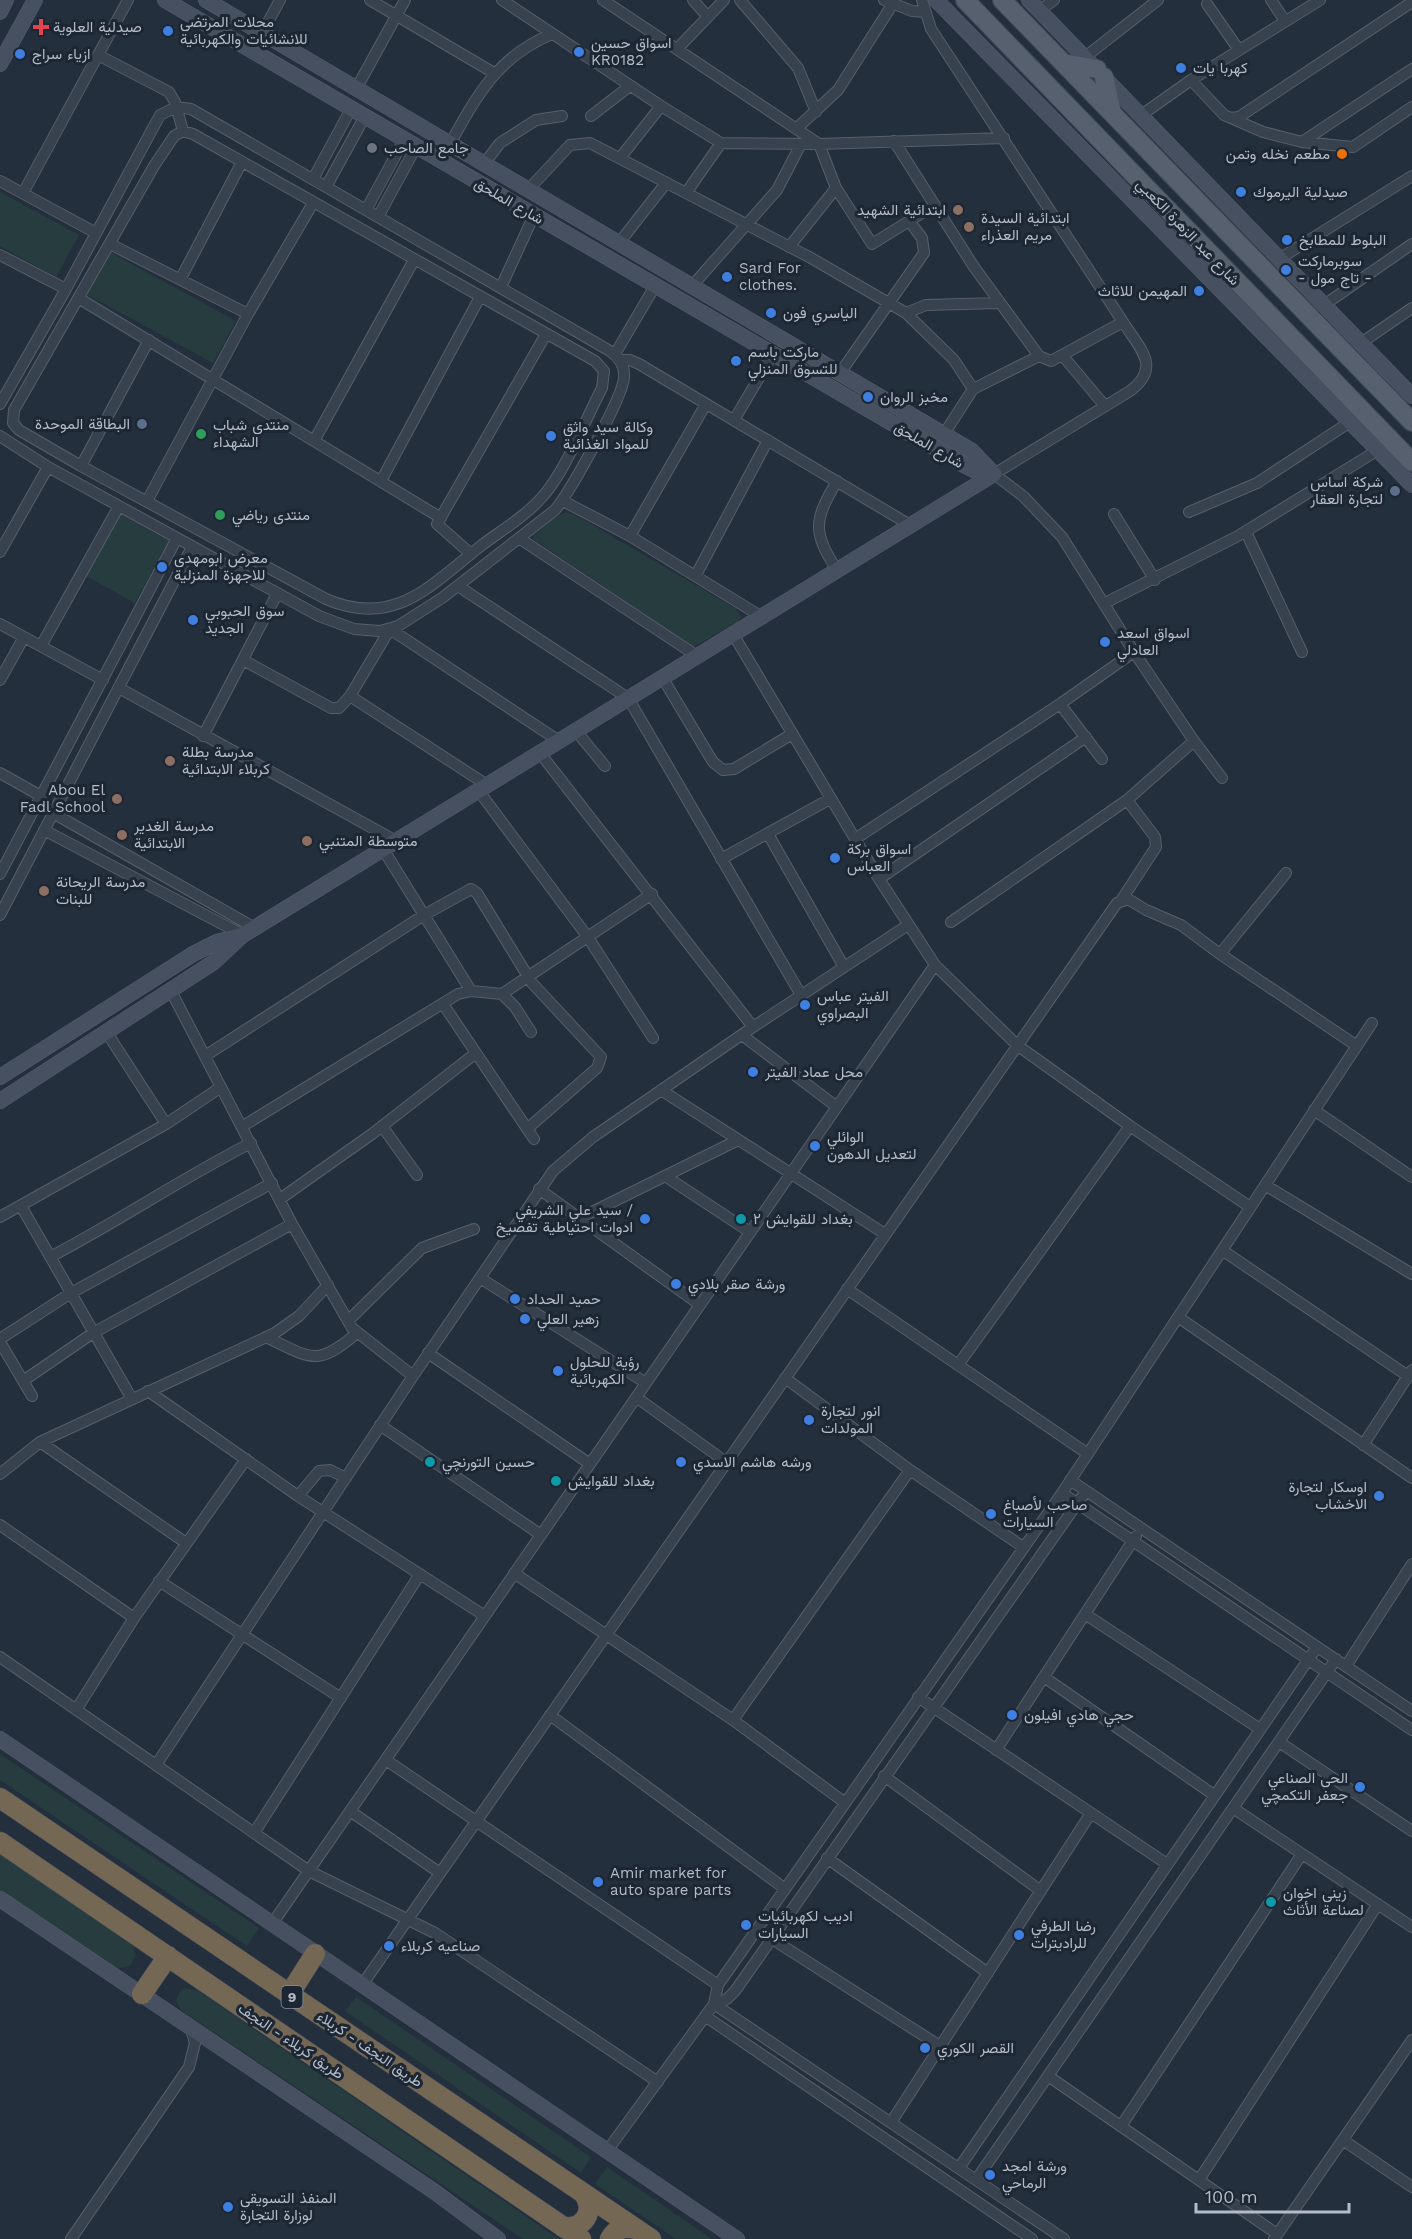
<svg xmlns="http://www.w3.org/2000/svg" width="1412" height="2239" viewBox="0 0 1412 2239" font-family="'Work Sans',Vazirmatn,sans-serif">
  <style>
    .green { fill: #263c3f }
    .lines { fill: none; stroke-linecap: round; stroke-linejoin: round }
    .street-casing { stroke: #565f6c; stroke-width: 12 }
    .secondary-casing { stroke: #565f6c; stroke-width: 16 }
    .primary-casing { stroke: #414a57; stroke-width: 20 }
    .highway-casing { stroke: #434c59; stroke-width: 21 }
    .street { stroke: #38414e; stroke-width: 10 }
    .secondary { stroke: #465061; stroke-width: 15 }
    .primary { stroke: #56606e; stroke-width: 18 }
    .highway { stroke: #746855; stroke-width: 20 }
    .health-dot { fill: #e0444e; stroke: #1d2633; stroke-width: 2 }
    .shop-dot { fill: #3f7fe0; stroke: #1d2633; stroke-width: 2 }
    .worship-dot { fill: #6b7280; stroke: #1d2633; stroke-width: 2 }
    .food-dot { fill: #e8710a; stroke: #1d2633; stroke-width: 2 }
    .education-dot { fill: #8d6e63; stroke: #1d2633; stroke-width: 2 }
    .service-dot { fill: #5c6f8a; stroke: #1d2633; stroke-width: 2 }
    .leisure-dot { fill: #2e9e5b; stroke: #1d2633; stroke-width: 2 }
    .culture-dot { fill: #0f9aa8; stroke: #1d2633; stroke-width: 2 }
    .labels { text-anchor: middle; stroke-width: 6; stroke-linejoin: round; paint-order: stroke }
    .shield { fill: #1d2633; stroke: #878f9c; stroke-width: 1.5 }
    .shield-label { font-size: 14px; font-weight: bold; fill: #b4bcc9 }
    .poi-label { font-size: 15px; fill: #b4bcc9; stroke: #1d2633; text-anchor: start }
    .street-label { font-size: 15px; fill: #b4bcc9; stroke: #1d2633 }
  </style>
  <rect width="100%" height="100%" fill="#242f3e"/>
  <!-- green -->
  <path class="green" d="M 0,192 L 79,235 L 56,277 L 0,246 Z
    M 110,252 L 236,321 L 213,363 L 86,294 Z
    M 566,512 L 579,517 L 735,608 L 741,617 L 738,622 L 693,647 L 532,538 L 551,520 Z
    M 120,514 L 169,541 L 135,603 L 86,576 Z
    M 0,1754 L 259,1928 L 247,1946 L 0,1780 Z
    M 0,1853 L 133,1944 L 135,1956 L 130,1966 L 114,1969 L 0,1893 Z
    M 184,1988 L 197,1990 L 559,2239 L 523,2239 L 181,2010 L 176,2001 L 180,1991 Z
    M 356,1997 L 591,2157 L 581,2173 L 345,2011 Z
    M 607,2167 L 712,2239 L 676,2239 L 595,2184 Z"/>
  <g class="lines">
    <!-- street casing -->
    <g class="street-casing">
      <path id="street" d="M 370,0 L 494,73
        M 502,0 L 661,106 L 721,143 L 819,144 L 1004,138
        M 603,0 L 819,144 L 836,188 L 872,244 L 935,205
        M 693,0 L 707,16
        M 740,0 L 798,68 L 816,112
        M 884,0 L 912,11 L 925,12
        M 922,0 L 931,29 L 1123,322 C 1140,349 1162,367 1130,391 L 994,474 L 1023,496 L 1062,537 L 1134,652 L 1194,741 L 1222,778
        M 1271,0 L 1285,21
        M 1207,4 L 1239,50
        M 1039,11 L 1054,0
        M 262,33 L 280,0
        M 677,49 L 724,0
        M 98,55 L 169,92 L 175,102 L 183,131
        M 1085,57 L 1158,0
        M 1191,80 L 1224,115 L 1231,118 L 1239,117 L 1412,2
        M 356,89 L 405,0
        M 591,116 L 630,86
        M 1140,116 L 1191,80 L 1320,0
        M 1231,118 L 1263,132 L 1302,142 L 1353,147 L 1412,107
        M 796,129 L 838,90 L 892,5
        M 183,131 L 193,134 L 595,361 L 604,371 L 602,388 C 585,420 566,470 543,496 C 527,515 502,530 482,545 C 432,584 395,629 326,599 L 81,466 L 19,430 L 13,423 L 14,410 L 154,166 L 174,136 Z
        M 894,141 L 974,267 L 1039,356 L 1051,361 L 1123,322
        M 1302,142 L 1412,69
        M 450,144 C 477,95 498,56 552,34
        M 620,158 L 661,106
        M 484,164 L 500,143 L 536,120 L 562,116
        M 313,179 L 351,109
        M 0,181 L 96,233
        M 326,187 L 365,116
        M 528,190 L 570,145 L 590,143 L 811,258 L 906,313 L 954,360 L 973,389
        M 23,193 L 128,0
        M 686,193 L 721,143
        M 366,210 L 404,140
        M 378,217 L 416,147
        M 619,243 L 666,183
        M 110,244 L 248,314
        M 789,247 L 836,188
        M 0,255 L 66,289
        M 1279,259 L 1412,176
        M 181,278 L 242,162
        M 692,286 L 777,190 L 801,144
        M 501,287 L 534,215
        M 80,299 L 441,518
        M 1324,305 L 1412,244
        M 906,313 L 926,305 L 998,303
        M 1361,343 L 1412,308
        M 615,354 L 655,286
        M 1062,355 L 1105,406
        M 620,360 L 630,360 L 639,364 L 910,525
        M 840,373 L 924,253 L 922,238 L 909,221
        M 0,404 L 66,289 L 160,115 L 176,107 L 191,109 L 610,351 C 619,357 625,366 624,378 C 622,399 570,492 555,510 L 442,598 L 398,626 L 380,631 L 354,629 L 319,616 L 48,467 L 0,436
        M 734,420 L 773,354
        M 944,434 L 973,389 L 1039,356
        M 314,441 L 414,260
        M 81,466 L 149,340
        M 381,481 L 480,297
        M 837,481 C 814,520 812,532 837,570
        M 147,501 L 248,314 L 313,203
        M 563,501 L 630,536 L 762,617
        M 1189,512 L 1257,483 L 1350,422
        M 1114,514 L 1155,580
        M 1246,532 L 1302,652
        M 630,536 L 706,404
        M 519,538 L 697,656
        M 0,552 L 48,467
        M 471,554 L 437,524 L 546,334
        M 696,575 L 768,440
        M 458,586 L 628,698 L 801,995
        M 1105,603 L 1238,536 L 1378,450
        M 0,624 L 103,680
        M 733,634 L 879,879 L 935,965 L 1017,1045 L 1130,1126 L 1250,1207
        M 41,646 L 119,506
        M 243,660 L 331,708 L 339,708 L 350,696 L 390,629 L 559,741
        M 662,677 L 713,762 L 723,770 L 734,769 L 792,734
        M 0,680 L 24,637
        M 119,688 L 396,841
        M 350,696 L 487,785
        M 1060,704 L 1102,759
        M 576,731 L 605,766
        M 203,736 L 277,594
        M 540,753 L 753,1027
        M 0,773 L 41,796
        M 478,790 L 587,936 L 653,1038
        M 53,813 L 255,928
        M 44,830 L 243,935
        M 768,834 L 844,967
        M 855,839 L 1060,704 L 1134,652
        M 383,849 L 471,991
        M 721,859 L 830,799
        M 0,874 L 177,538
        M 879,879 L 1086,737
        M 1122,899 L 1156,847 L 1155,837 L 1127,800
        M 0,915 L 192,547
        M 951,922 L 1127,800 L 1194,741
        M 1220,954 L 1286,873
        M 171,991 L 292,1224 L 352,1328 L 413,1376
        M 502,994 L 652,894
        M 443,1004 L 534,1139
        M 107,1033 L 166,1124
        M 742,1035 L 837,1107
        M 205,1056 L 424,915 L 471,889 L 477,893 L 532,983 L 601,1057 L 597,1068 L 527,1129
        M 661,1090 L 885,1234
        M 1314,1110 L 1412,1177
        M 243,1126 L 458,994 L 471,991 L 502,994 L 515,1007 L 531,1032
        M 382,1126 L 417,1175
        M 665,1176 L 750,1232
        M 1265,1185 L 1412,1274
        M 539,1189 L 700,1305
        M 280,1199 L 372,1134 L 476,1053
        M 21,1206 L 132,1399
        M 0,1217 L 166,1124 L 221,1087
        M 580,1218 L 738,1140
        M 1222,1250 L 1408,1376
        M 50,1257 C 119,1221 182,1178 251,1143
        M 480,1278 L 646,1383
        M 847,1289 L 1088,1454
        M 1178,1317 L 1412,1478
        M 348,1321 L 422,1248 L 474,1229
        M 266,1337 C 311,1358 316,1368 357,1333
        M 0,1339 L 71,1293 L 272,1183
        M 0,1342 L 32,1396
        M 428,1353 L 590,1464
        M 958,1365 L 1130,1126
        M 785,1378 L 910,1470 L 1023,1547
        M 23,1381 L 93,1333 L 292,1224
        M 148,1391 L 298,1496 L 485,1616
        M 636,1397 L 726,1462
        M 380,1425 L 541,1535
        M 40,1442 L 186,1543
        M 1363,1445 L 1412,1370
        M 0,1474 L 40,1442 L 275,1333 L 299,1316 L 328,1285
        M 1070,1480 L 1412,1711
        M 1062,1493 L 1412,1730
        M 298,1496 L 319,1471 L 330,1470 L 346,1478
        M 0,1525 L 134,1618
        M 514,1573 L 733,1720 L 844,1802
        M 159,1581 L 341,1698
        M 1085,1614 L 1260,1729
        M 0,1657 L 309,1871 L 435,1933 L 658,2082
        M 1346,1666 L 1412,1564
        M 1044,1677 L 1214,1795
        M 918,1697 L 1167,1864
        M 76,1710 L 134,1618 L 246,1459
        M 550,1715 L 784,1888
        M 733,1720 L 910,1470
        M 1279,1742 L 1412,1831
        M 996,1750 L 1136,1536
        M 386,1760 L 718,1985
        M 156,1765 L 413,1376 L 553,1171 L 593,1137 L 753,1027 L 908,925
        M 884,1776 L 1041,1891
        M 1233,1808 L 1412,1927
        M 350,1811 L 440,1873
        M 254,1833 L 420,1574
        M 827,1858 L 988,1973
        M 272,1924 L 935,965
        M 772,1939 L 940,2046
        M 362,1985 L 1117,903 L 1128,899 L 1146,910 L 1181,925 L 1220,954 L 1357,1046
        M 714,2004 L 727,1999 L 735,1991 L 1086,1491
        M 714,2004 L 1064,2239
        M 705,2016 L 1032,2239
        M 1048,2076 L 1277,2234
        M 892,2121 L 1091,1813
        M 1121,2126 L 1302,1854
        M 1343,2140 L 1412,2187
        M 607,2151 L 714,2004 L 718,1985 L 1062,1493 L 1372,1023
        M 959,2168 L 1317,1647
        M 976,2180 L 1336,1659
        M 1199,2180 L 1378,1904
        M 71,2239 L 189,2067 L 195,2043 L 190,2026
        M 1274,2239 L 1412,2040"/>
    </g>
    <!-- secondary casing -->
    <g class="secondary-casing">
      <path id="secondary" d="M 165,0 L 962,464 L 974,470 L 994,474
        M 206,0 L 972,451 L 994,474
        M 936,0 L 1412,485
        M 1029,0 L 1412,396
        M 0,12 L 6,0
        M 0,64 L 35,0
        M 0,1077 L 193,954 L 217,942 L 243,935
        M 0,1101 L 214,962 L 243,935 L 994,474
        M 0,1739 L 737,2239
        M 0,1899 L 435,2192 L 498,2239"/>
    </g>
    <!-- primary casing -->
    <g class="primary-casing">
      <path id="primary" d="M 965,0 L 1412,462
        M 1002,0 L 1412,422
        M 1063,63 L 1097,69
        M 1104,77 L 1112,113"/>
    </g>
    <!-- highway casing -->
    <g class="highway-casing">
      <path id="highway" d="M 0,1798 L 651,2239
        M 0,1842 L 581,2239
        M 142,1994 L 168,1956
        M 289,1995 L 315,1954
        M 563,2227 C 583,2230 596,2212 584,2194
        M 610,2239 C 616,2228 626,2225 638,2230"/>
    </g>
    <!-- street -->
    <use href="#street" class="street"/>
    <!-- secondary -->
    <use href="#secondary" class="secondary"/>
    <!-- primary -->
    <use href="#primary" class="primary"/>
    <!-- highway -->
    <use href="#highway" class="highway"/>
  </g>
  <!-- markers -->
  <path class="health-dot" d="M38 18h6v6h6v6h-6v6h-6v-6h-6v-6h6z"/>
  <g class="shop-dot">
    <circle cx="168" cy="31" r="6"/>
    <circle cx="579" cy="52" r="6"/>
    <circle cx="20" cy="54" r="6"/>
    <circle cx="1181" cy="68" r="6"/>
    <circle cx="1241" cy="192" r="6"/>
    <circle cx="1287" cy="240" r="6"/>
    <circle cx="1286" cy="270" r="6"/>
    <circle cx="727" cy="277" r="6"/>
    <circle cx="1199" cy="291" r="6"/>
    <circle cx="771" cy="313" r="6"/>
    <circle cx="736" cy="361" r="6"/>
    <circle cx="868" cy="397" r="6"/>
    <circle cx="551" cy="436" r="6"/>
    <circle cx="162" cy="567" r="6"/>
    <circle cx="193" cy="620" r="6"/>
    <circle cx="1105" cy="642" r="6"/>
    <circle cx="835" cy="858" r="6"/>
    <circle cx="805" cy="1005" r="6"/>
    <circle cx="753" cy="1072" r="6"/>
    <circle cx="815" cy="1146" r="6"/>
    <circle cx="645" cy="1219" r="6"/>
    <circle cx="676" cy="1284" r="6"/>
    <circle cx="515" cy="1299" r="6"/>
    <circle cx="525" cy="1319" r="6"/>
    <circle cx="558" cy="1371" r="6"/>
    <circle cx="809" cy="1420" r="6"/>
    <circle cx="681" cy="1462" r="6"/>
    <circle cx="1379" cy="1496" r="6"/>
    <circle cx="991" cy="1514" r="6"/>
    <circle cx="1012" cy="1715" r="6"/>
    <circle cx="1360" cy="1787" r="6"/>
    <circle cx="598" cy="1882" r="6"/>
    <circle cx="746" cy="1925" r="6"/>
    <circle cx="1019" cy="1935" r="6"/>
    <circle cx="389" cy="1946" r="6"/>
    <circle cx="925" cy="2048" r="6"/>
    <circle cx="990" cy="2175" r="6"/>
    <circle cx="228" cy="2207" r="6"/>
  </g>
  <circle class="worship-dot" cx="372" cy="148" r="6"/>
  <circle class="food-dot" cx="1342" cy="154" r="6"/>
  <g class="education-dot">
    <circle cx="958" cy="210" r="6"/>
    <circle cx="969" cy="227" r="6"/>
    <circle cx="170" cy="761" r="6"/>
    <circle cx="117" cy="799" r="6"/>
    <circle cx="122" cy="835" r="6"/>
    <circle cx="307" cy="841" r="6"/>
    <circle cx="44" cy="891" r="6"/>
  </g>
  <g class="service-dot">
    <circle cx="142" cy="424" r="6"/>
    <circle cx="1395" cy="491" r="6"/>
  </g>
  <g class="leisure-dot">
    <circle cx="201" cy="434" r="6"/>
    <circle cx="220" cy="515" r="6"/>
  </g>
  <g class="culture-dot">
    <circle cx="741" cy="1219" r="6"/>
    <circle cx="430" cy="1462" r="6"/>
    <circle cx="556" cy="1481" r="6"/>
    <circle cx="1271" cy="1902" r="6"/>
  </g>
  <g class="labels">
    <!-- shield labels -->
    <rect class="shield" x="281.5" y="1986" width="21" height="22" rx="4.5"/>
    <g class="shield-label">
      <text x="292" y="2002">9</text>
    </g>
    <!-- poi labels -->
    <g class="poi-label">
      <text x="180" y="27">محلات المرتضى<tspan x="180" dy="17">للانشائيات والكهربائية</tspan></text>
      <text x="53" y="32">صيدلية العلوية</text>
      <text x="591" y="48">اسواق حسين<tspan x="591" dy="17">KR0182</tspan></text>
      <text x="32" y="59">ازياء سراج</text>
      <text x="1193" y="73">كهربا يات</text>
      <text x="384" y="153">جامع الصاحب</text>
      <text x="1330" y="159" text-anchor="end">مطعم نخله وتمن</text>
      <text x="1253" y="197">صيدلية اليرموك</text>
      <text x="946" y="215" text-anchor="end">ابتدائية الشهيد</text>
      <text x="981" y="223">ابتدائية السيدة<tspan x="981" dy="17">مريم العذراء</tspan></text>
      <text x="1299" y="245">البلوط للمطابخ</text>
      <text x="1298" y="266">سوبرماركت<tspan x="1298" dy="17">- تاج مول -</tspan></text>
      <text x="739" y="273">Sard For<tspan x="739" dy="17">clothes.</tspan></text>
      <text x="1187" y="296" text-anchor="end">المهيمن للاثاث</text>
      <text x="783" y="318">الياسري فون</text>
      <text x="748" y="357">ماركت باسم<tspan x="748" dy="17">للتسوق المنزلي</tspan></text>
      <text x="880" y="402">مخبز الروان</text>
      <text x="130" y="429" text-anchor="end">البطاقة الموحدة</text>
      <text x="213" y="430">منتدى شباب<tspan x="213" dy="17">الشهداء</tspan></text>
      <text x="563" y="432">وكالة سيد واثق<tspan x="563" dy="17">للمواد الغذائية</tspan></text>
      <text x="1383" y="487" text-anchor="end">شركة اساس<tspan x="1383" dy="17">لتجارة العقار</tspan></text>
      <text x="232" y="520">منتدى رياضي</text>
      <text x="174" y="563">معرض ابومهدي<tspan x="174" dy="17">للاجهزة المنزلية</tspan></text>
      <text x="205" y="616">سوق الحبوبي<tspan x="205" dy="17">الجديد</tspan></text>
      <text x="1117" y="638">اسواق اسعد<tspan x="1117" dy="17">العادلي</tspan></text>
      <text x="182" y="757">مدرسة بطلة<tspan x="182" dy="17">كربلاء الابتدائية</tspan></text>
      <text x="105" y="795" text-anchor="end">Abou El<tspan x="105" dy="17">Fadl School</tspan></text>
      <text x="134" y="831">مدرسة الغدير<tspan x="134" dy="17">الابتدائية</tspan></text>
      <text x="319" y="846">متوسطة المتنبي</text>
      <text x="847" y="854">اسواق بركة<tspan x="847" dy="17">العباس</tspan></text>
      <text x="56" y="887">مدرسة الريحانة<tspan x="56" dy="17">للبنات</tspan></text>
      <text x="817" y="1001">الفيتر عباس<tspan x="817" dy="17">البصراوي</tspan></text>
      <text x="765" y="1077">محل عماد الفيتر</text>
      <text x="827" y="1142">الوائلي<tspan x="827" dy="17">لتعديل الدهون</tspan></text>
      <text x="633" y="1215" text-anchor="end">سيد علي الشريفي /<tspan x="633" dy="17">ادوات احتياطية تفصيخ</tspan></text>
      <text x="753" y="1224">بغداد للقوايش ٢</text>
      <text x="688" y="1289">ورشة صقر بلادي</text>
      <text x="527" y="1304">حميد الحداد</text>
      <text x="537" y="1324">زهير العلي</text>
      <text x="570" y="1367">رؤية للحلول<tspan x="570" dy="17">الكهربائية</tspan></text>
      <text x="821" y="1416">انور لتجارة<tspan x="821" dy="17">المولدات</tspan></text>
      <text x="442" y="1467">حسين التورنچي</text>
      <text x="693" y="1467">ورشه هاشم الاسدي</text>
      <text x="568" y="1486">بغداد للقوايش</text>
      <text x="1367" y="1492" text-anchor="end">اوسكار لتجارة<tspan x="1367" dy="17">الاخشاب</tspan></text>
      <text x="1003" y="1510">صاحب لأصباغ<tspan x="1003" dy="17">السيارات</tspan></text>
      <text x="1024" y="1720">حجي هادي افيلون</text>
      <text x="1348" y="1783" text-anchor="end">الحي الصناعي<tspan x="1348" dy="17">جعفر التكمچي</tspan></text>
      <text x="610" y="1878">Amir market for<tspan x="610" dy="17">auto spare parts</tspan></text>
      <text x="1283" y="1898">زيني اخوان<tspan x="1283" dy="17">لصناعة الأثاث</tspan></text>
      <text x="758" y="1921">اديب لكهربائيات<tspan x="758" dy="17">السيارات</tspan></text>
      <text x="1031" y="1931">رضا الطرفي<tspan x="1031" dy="17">للراديترات</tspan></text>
      <text x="401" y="1951">صناعيه كربلاء</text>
      <text x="937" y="2053">القصر الكوري</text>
      <text x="1002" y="2171">ورشة امجد<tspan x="1002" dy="17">الرماحي</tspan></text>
      <text x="240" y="2203">المنفذ التسويقي<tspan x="240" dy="17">لوزارة التجارة</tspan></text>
    </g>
    <!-- street labels -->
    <g class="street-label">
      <text transform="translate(509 201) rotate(30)" y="5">شارع الملحق</text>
      <text transform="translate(1188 232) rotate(46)" y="5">شارع عبد الزهرة الكعبي</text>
      <text transform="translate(929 445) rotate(30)" y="5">شارع الملحق</text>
      <text transform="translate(291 2041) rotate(34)" y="5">طريق كربلاء - النجف</text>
      <text transform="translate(370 2049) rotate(34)" y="5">طريق النجف - كربلاء</text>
    </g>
  </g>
  <!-- scale -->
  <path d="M1196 2203v9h153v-9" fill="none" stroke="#b4bcc9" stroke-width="3"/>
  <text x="1205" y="2203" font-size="18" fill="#b4bcc9" stroke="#1d2633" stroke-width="4.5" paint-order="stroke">100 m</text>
</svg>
